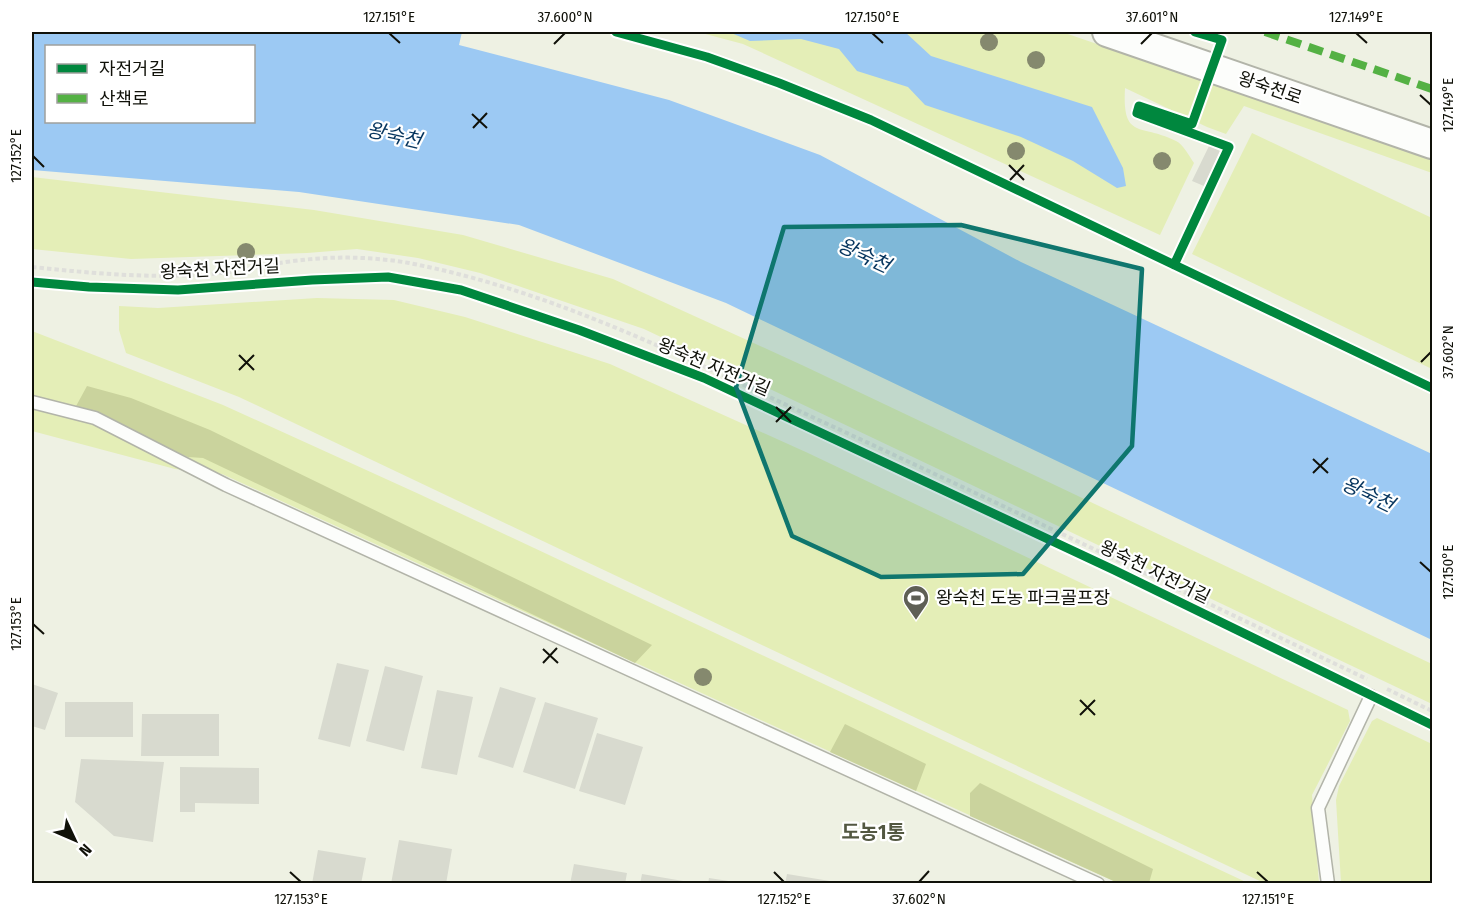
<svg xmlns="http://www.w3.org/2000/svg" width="1464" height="915" viewBox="0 0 1464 915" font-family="'Fira Sans Condensed','Noto Sans KR',sans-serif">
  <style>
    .green { fill: #e4eeb7 }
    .forest { fill: #cad39d }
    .water { fill: #9cc9f3; fill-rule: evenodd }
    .building { fill: #d8dacf }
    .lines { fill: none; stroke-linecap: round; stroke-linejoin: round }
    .service-casing { stroke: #b2b4a9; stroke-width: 15 }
    .tertiary-casing { stroke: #b2b4a9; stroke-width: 32 }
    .path { stroke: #dfdfdb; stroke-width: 4; stroke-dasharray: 4.5 3; stroke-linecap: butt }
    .service { stroke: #fcfdfb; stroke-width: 12 }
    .tertiary { stroke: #fcfdfb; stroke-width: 28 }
    .quiet { stroke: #54b144; stroke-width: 8; stroke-dasharray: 15 8; stroke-linecap: butt }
    .cycleway-casing { stroke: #fff; stroke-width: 13 }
    .cycleway { stroke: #00873e; stroke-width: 9 }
    .tree { fill: #85896e }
    .marked { fill: #0f766e; fill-opacity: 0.2; stroke: #0f766e; stroke-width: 4.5; stroke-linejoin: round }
    .ticks { fill: none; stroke: #101109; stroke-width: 2 }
    .labels { text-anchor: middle; stroke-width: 4.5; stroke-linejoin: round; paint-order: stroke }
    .street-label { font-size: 18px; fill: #101109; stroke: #fff }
    .poi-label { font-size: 18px; fill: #101109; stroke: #fff; text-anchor: start }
    .water-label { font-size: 20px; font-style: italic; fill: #06355e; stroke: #fff }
    .neighbourhood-label { font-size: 20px; font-weight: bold; fill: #525741; stroke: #fff }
    .neatline { fill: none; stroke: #101109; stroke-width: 2 }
    .ticks-label { font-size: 15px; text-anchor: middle; fill: #101109 }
  </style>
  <rect width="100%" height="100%" fill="#eef1e3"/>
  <!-- green -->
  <path class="green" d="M 698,32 L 1062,32 L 1432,159 L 1432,173 L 1244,106 L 1226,134 L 1207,127 L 1125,88 C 1122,141 1141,123 1176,141 C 1183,144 1189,156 1194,163 L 1160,235 L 743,44 Z
    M 1252,133 L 1432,218 L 1432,369 L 1192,254 Z
    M 32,177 L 314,210 L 463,235 L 613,279 L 804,366 L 1432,664 L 1432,704 L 644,329 L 480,273 L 418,258 L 357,249 L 307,253 L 131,259 L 32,249 Z
    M 317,298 L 394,300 L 465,317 L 610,364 L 808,453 L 1348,710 L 1350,721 L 1312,795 L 1319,883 L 1264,883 L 239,397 L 126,353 L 119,330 L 119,306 L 158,308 Z
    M 32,331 L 223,405 L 419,494 L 1248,883 L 1118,883 L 222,474 L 175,469 L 32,431 Z
    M 1377,718 L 1432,744 L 1432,883 L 1341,883 L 1336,800 L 1339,786 L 1372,721 Z"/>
  <!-- forest -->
  <path class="forest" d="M 87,386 L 131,398 L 210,430 L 652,645 L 635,663 L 203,458 L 188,457 L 75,408 Z
    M 845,724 L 926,764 L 916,791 L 830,752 Z
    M 980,783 L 1153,869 L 1149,883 L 1118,883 L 970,816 L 970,793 Z"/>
  <!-- water -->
  <path class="water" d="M 32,32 L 462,32 L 459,45 L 669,100 L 820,155 L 1021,262 L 1432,454 L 1432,640 L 726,303 L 519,225 L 299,192 L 32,170 ZM 46,46 L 254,46 L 254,122 L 46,122 Z
    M 729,32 L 905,32 L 931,56 L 1092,107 L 1123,168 L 1126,186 L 1117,188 L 1073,161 L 1021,137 L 925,105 L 908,87 L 857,71 L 839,49 L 801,39 L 750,41 Z"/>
  <!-- building -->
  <path class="building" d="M 1209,146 L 1220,151 L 1204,186 L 1192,181 Z
    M 337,663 L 369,670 L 350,747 L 318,739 Z
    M 385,666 L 423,676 L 404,751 L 366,741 Z
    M 32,684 L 58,693 L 45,730 L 32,726 Z
    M 500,687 L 536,698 L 513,768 L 478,757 Z
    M 437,690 L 473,697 L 457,775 L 421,768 Z
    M 65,702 L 133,702 L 133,737 L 65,737 Z
    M 545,702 L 598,718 L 575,789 L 523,772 Z
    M 142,714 L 219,714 L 219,756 L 141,756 Z
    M 597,733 L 643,747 L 625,805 L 579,791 Z
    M 81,759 L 164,762 L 153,842 L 114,836 L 75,802 Z
    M 180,767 L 259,768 L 259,804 L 195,803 L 195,812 L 180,812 Z
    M 399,840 L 452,849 L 446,884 L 391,884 Z
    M 318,850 L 366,858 L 361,884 L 312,884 Z
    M 574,864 L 627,873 L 625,884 L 570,884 Z
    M 642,874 L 689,882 L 689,884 L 640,884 Z
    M 787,874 L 836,882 L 836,884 L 785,884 Z
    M 709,878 L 735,882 L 735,884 L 708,884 Z"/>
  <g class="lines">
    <!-- service casing -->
    <g class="service-casing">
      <path id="service" d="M 32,402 L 95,418 L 226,485 L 1098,884
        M 1328,884 L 1318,808 L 1371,696"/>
    </g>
    <!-- tertiary casing -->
    <g class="tertiary-casing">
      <path id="tertiary" d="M 1107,32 L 1432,144"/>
    </g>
    <!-- path -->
    <path class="path" d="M 32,267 C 91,273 150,279 210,274 C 241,272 271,263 302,260 C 337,256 375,257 409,263 C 555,291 689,360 823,422 C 1005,506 1186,593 1367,679
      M 1387,689 L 1432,711"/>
    <!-- service -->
    <use href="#service" class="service"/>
    <!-- tertiary -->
    <use href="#tertiary" class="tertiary"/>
    <!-- quiet -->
    <path class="quiet" d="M 1265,32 L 1432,89"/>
    <!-- cycleway casing -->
    <g class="cycleway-casing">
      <path id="cycleway" d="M 616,32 L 707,57 L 779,83 L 871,120 L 1432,388
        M 1174,265 L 1229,147 L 1137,113 L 1139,106 L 1192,124 L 1222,40 L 1195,32
        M 32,282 L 89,287 L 178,290 L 312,280 L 388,277 L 461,290 L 579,330 L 704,378 L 1114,570 L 1432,725"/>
    </g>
    <!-- cycleway -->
    <use href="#cycleway" class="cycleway"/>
  </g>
  <!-- trees -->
  <g class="tree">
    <circle cx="989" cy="42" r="9"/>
    <circle cx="1036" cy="60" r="9"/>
    <circle cx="1016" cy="151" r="9"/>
    <circle cx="1162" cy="161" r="9"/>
    <circle cx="246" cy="252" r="9"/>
    <circle cx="703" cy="677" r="9"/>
  </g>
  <!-- marked area -->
  <path class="marked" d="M 961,225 L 1142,269 L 1132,446 L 1023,574 L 881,577 L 792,536 L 736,387 L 784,227 Z"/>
  <!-- ticks -->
  <path class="ticks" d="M 389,33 L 400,43M 872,33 L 883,43M 1356,33 L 1367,43M 554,44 L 565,33M 1141,44 L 1152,33M 1420,95 L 1431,105M 472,114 L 487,128M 473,128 L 487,113M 33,156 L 44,167M 1009,165 L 1024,180M 1010,180 L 1024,165M 239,355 L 254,370M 1421,362 L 1431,352M 239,370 L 254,355M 776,407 L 791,422M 776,422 L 791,407M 1313,459 L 1328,473M 1313,473 L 1328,458M 1420,562 L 1431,572M 33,624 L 44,634M 543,649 L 558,663M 543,663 L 557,648M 1080,700 L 1095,715M 1080,715 L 1095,700M 290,872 L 301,882M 774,872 L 784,882M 1257,872 L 1268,882M 919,882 L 929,871"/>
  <!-- icons -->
  <defs>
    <g id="stadium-pin" transform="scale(1.35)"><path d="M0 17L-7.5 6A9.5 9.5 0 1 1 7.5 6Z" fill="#5e5f55" stroke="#fff"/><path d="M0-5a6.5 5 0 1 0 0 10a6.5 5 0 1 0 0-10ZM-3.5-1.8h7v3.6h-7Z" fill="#fff"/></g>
  </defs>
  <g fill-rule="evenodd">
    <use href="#stadium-pin" x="916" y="598"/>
  </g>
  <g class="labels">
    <!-- street labels -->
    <g class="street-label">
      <text transform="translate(1270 88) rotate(19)" y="6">왕숙천로</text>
      <text transform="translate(220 269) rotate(-3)" y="6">왕숙천 자전거길</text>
      <text transform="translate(714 367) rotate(23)" y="6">왕숙천 자전거길</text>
      <text transform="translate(1155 572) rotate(26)" y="6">왕숙천 자전거길</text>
    </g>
    <!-- poi labels -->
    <g class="poi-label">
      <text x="936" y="604">왕숙천 도농 파크골프장</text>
    </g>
    <!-- water labels -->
    <g class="water-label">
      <text transform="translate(394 135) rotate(13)" y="7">왕숙천</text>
      <text transform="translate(864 255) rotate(25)" y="7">왕숙천</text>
      <text transform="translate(1368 494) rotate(26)" y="7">왕숙천</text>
    </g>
    <!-- neighbourhood labels -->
    <g class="neighbourhood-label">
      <text x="873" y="839">도농1통</text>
    </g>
  </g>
  <!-- border -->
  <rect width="1464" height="915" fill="none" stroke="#ffffff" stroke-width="66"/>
  <!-- legend -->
  <rect x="45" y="45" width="210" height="78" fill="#ffffff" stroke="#9fa09d" stroke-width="1.5"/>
  <rect x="57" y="64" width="30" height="9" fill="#00873e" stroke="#9fa09d" stroke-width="1.5"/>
  <text x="99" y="75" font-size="18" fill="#101109">자전거길</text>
  <rect x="57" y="94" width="30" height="9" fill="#54b144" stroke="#9fa09d" stroke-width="1.5"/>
  <text x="99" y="105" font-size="18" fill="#101109">산책로</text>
  <!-- north arrow -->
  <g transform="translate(75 840) rotate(134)" stroke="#ffffff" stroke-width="4.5" paint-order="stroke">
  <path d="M0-4.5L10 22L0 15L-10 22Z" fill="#101109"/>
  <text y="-9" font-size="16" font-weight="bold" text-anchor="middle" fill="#101109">N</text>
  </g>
  <rect x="33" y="33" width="1398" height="849" class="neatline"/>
  <g class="ticks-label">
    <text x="389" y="22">127.151°E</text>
    <text x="565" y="22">37.600°N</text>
    <text x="872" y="22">127.150°E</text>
    <text x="1152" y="22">37.601°N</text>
    <text x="1356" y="22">127.149°E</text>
    <text transform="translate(1448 105) rotate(-90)" y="5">127.149°E</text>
    <text transform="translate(16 156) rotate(-90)" y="5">127.152°E</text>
    <text transform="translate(1448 352) rotate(-90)" y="5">37.602°N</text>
    <text transform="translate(1448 572) rotate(-90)" y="5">127.150°E</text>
    <text transform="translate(16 624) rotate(-90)" y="5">127.153°E</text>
    <text x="301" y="904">127.153°E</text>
    <text x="784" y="904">127.152°E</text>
    <text x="919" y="904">37.602°N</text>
    <text x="1268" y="904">127.151°E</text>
  </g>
</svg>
